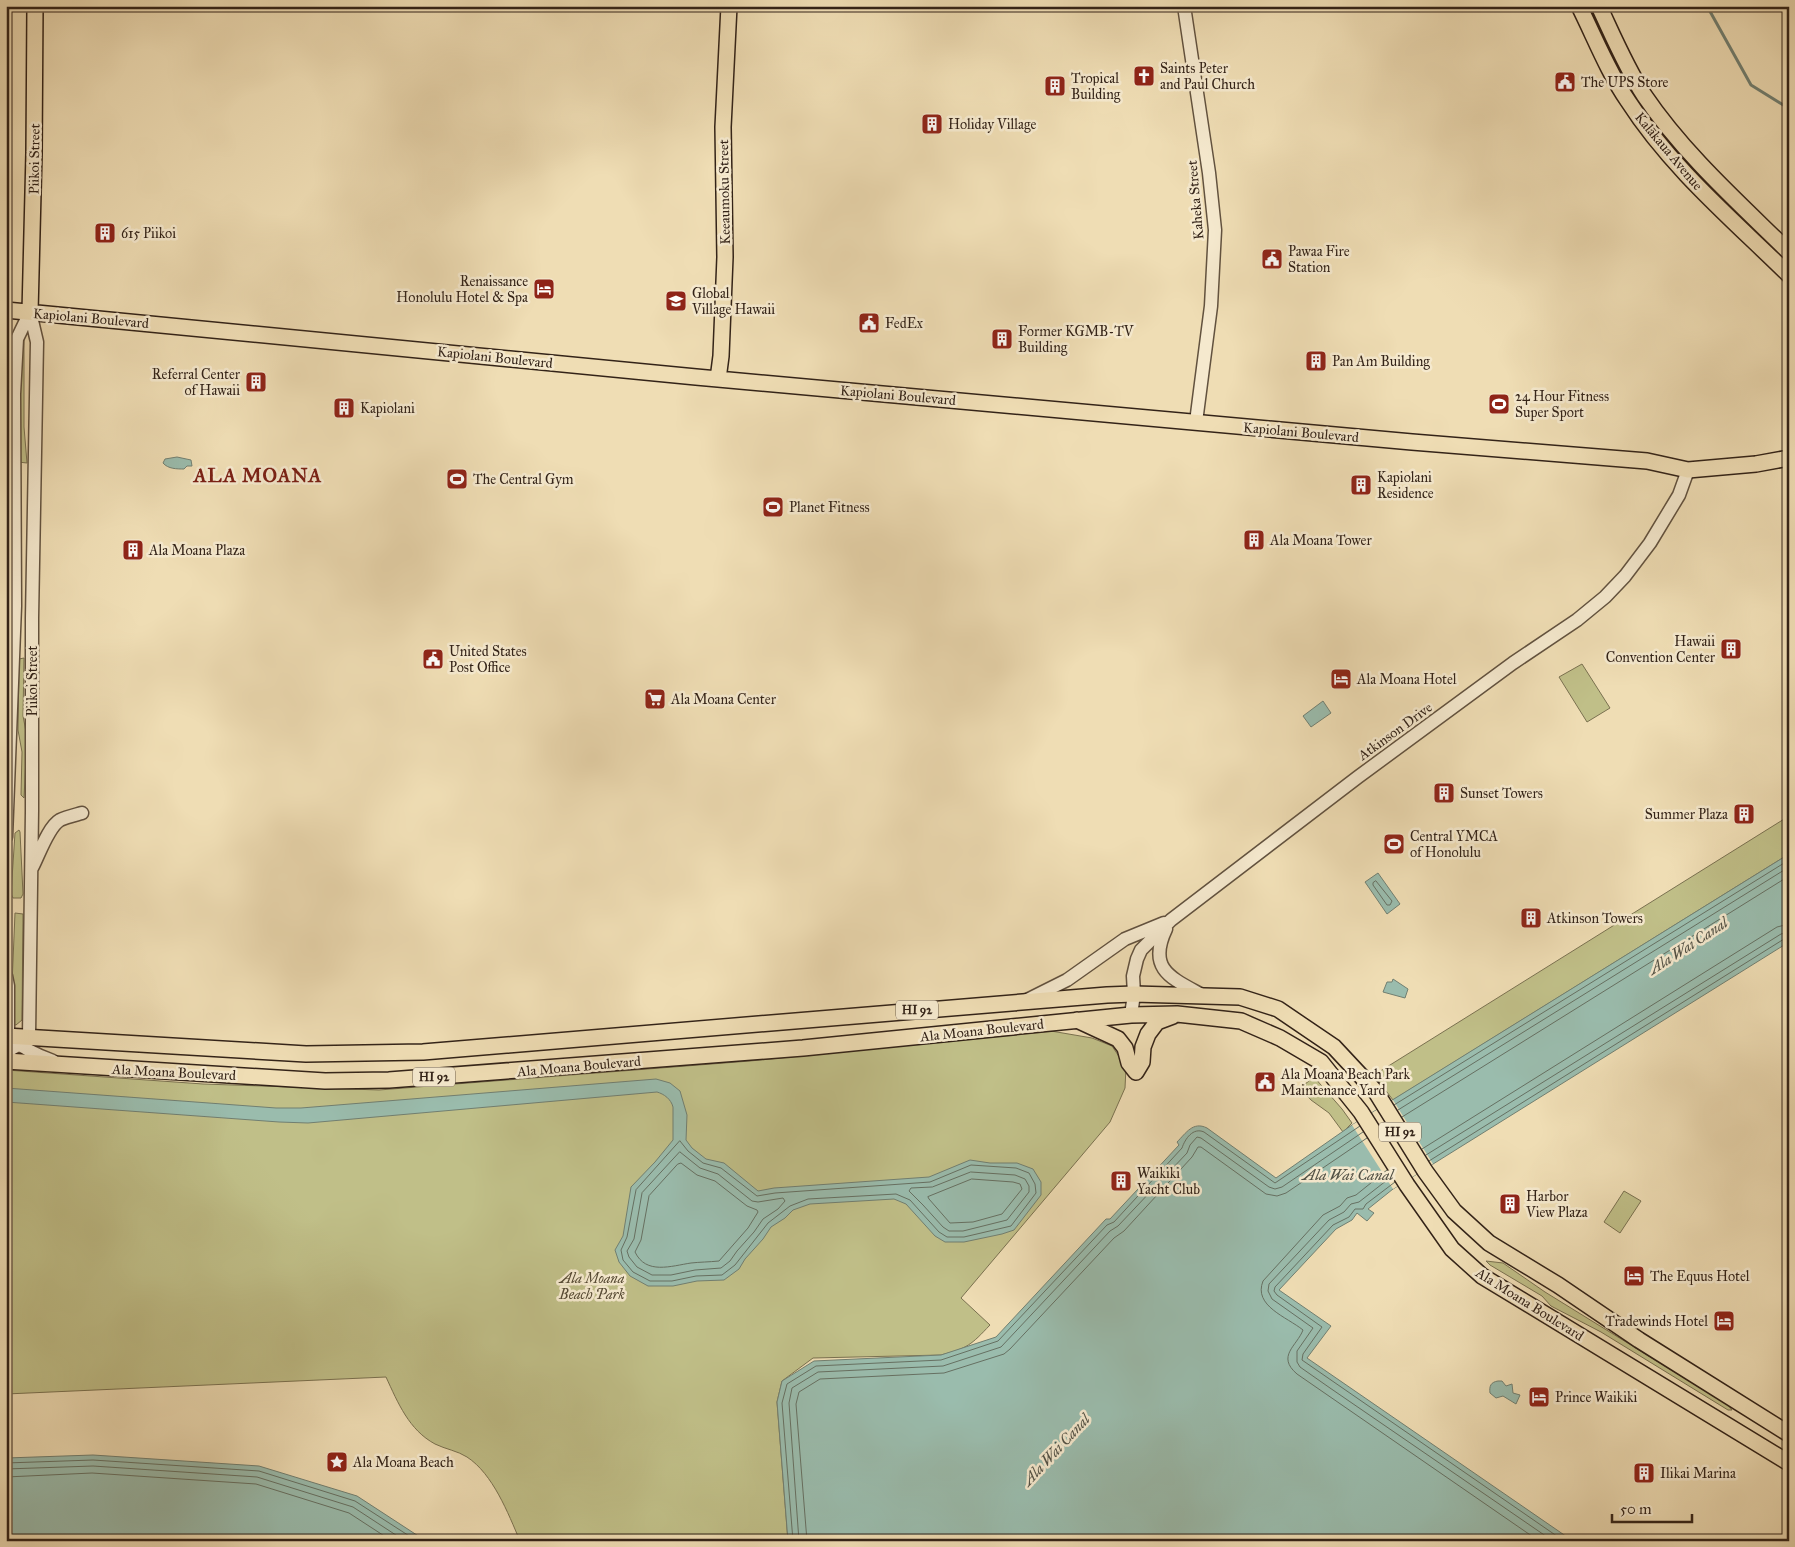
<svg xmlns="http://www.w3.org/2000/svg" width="1795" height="1547" viewBox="0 0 1795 1547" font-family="'IM FELL Great Primer',serif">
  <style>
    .green { fill: #c0bf88; stroke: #7a7150 }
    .water { fill: #9abcad; stroke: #717f71 }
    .pier { fill: #efddb4 }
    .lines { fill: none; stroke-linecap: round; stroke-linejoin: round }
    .shore { stroke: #667062; stroke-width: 1 }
    .stream { stroke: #717f71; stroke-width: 3 }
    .minor-casing { stroke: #62523f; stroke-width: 15 }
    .major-casing { stroke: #332318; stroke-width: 18 }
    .minor { stroke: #f5e9ce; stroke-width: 12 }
    .major { stroke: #efddb4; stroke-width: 15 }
    .labels { text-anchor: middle; stroke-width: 5; stroke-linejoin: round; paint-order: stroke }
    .shield { fill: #f5e9ce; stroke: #6d5e4f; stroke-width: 1 }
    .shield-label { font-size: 12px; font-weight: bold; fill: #332318 }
    .poi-label { font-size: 14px; fill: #332318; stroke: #f5e9ce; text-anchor: start }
    .street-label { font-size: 14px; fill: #332318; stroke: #f5e9ce }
    .park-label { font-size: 14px; font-style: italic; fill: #564a34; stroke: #f5e9ce }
    .water-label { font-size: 15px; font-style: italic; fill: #525145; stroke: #f5e9ce }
    .district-label { font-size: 19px; font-weight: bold; letter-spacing: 1px; fill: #7a1f14; stroke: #f5e9ce }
  </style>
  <rect width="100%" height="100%" fill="#efddb4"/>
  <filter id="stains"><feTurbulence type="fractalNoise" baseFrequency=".004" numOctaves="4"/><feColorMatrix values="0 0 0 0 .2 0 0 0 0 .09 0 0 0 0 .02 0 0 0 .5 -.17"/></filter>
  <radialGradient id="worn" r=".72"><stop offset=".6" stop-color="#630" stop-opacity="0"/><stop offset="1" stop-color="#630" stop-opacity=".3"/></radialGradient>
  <!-- green -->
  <path class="green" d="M 24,338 L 24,427 L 27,463 L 18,462 L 21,339 Z
    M 24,658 L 23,716 L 27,737 L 24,798 L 21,795 L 22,752 L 18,730 L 19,659 Z
    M 1582,664 L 1610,708 L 1587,722 L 1559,677 Z
    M 1789,816 L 1789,854 L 1393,1100 L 1374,1075 Z
    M 19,830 L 20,832 L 23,894 L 21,898 L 13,898 L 11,894 L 15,833 Z
    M 15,913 L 23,914 L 22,1020 L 16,1025 L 12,1024 L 11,1008 Z
    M 1051,1031 L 1092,1038 L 1112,1046 L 1126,1067 L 1125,1088 L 1110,1122 L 961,1298 L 990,1325 C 971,1345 968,1348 941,1355 L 813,1358 L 782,1381 L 777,1402 L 788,1541 L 520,1541 C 508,1513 493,1474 467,1457 C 458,1451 445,1449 435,1444 C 409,1430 398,1403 386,1377 L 6,1394 L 6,1070 L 203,1084 L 379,1090 L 750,1061 Z
    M 1314,1077 L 1342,1109 L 1352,1123 L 1343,1132 L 1329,1113 L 1311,1100 L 1300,1088 Z
    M 1624,1191 L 1641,1201 L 1620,1233 L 1604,1222 Z
    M 1486,1261 L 1503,1263 L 1545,1292 L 1728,1405 L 1732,1410 L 1728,1410 L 1601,1332 L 1551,1306 L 1542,1296 L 1490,1265 Z"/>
  <!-- water -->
  <path class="water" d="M 177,457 L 191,460 L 192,466 L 187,466 L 184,469 C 177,469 168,469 163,463 L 165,459 Z
    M 1323,701 L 1331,713 L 1311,727 L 1303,716 Z
    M 1789,854 L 1789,942 L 1393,1189 L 1368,1209 L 1374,1213 L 1367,1221 L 1357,1213 L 1352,1220 L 1336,1229 L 1279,1290 L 1331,1326 L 1307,1358 L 1573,1541 L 1089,1541 L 1086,1539 L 1082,1541 L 788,1541 L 777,1402 L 782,1381 L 814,1361 L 941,1355 L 996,1337 L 1106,1219 L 1110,1219 L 1179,1145 L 1177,1142 C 1186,1133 1193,1121 1207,1128 L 1276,1178 L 1352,1125 Z
    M 1378,873 L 1400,904 L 1387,914 L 1365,882 Z
    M 1393,979 L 1408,989 L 1405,998 L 1383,992 L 1387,982 L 1392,982 Z
    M 656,1079 L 670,1083 L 680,1091 L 687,1115 L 686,1140 L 692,1148 L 706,1159 L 724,1163 L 758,1191 L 774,1188 L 929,1177 L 970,1160 L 990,1163 L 1017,1163 L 1033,1169 L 1041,1182 L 1041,1195 L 1014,1230 L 1002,1234 L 964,1242 L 945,1242 L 935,1236 L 906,1204 L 894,1199 L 810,1204 L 793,1210 L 785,1218 L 771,1227 L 763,1239 L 745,1259 L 739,1269 L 724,1280 L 697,1281 L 673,1286 L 648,1286 L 630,1276 L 619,1262 L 615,1250 L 623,1236 L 631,1187 L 655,1162 L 673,1140 L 673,1107 C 671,1099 664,1094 657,1092 L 308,1123 L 279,1122 L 6,1102 L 6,1088 L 276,1108 L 301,1108 Z
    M 1498,1381 L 1502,1381 L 1506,1386 L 1512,1384 L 1513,1393 L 1520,1395 L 1516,1404 L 1503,1396 L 1496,1398 L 1490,1393 C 1489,1386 1491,1382 1498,1381 Z
    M 93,1455 L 259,1466 L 357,1496 L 426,1541 L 6,1541 L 6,1458 Z"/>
  <!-- pier -->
  <path class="pier" d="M 1393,1100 L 1433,1164 L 1393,1189 L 1352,1125 Z"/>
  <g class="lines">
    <!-- shore -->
    <path class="shore" d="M 1376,881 L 1392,901 L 1390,905 L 1387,905 L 1373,885 L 1373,883 Z
      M 1394,1105 L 1789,860
      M 1398,1110 L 1789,867
      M 1402,1117 L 1789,876
      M 680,1141 L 688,1151 L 703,1163 L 721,1168 L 757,1196 L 775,1193 L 930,1182 L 971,1165 L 1016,1168 L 1029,1173 L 1035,1184 L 1036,1193 L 1011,1226 L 964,1237 L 947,1237 L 939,1232 L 910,1200 L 896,1194 L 808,1199 L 790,1206 L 768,1223 L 735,1265 L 722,1275 L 696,1276 L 672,1281 L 650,1281 L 633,1272 L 623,1260 L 621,1250 L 627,1237 L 636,1190 Z
      M 1422,1149 L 1777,927 L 1789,924
      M 680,1152 L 700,1168 L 718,1174 L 752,1201 L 758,1202 L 783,1198 L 785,1201 L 778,1209 L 763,1219 L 754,1232 L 737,1251 L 730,1261 L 721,1268 L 695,1270 L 671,1275 L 652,1275 L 637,1267 L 629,1257 L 627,1251 L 634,1239 L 642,1193 Z
      M 1426,1155 L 1781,934 L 1789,932
      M 1429,1161 L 1784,939 L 1789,938
      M 678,1164 L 681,1163 L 697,1175 L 715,1181 L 747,1206 L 757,1210 L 758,1212 L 748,1228 L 719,1261 C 709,1262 700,1262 691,1263 C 671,1266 646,1275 635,1252 L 641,1240 L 649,1196 Z
      M 1387,1170 L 1356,1195 L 1347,1198 L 1340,1206 L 1323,1215 L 1263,1281 C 1253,1306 1287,1317 1303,1330 C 1297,1346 1276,1356 1297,1374 L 1539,1541
      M 971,1172 L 1015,1175 L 1025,1179 L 1029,1186 L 1029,1192 L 1007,1220 L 963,1231 L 949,1231 L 943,1227 L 923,1205 L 909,1191 L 911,1188 L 932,1187 Z
      M 1391,1177 L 1359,1202 L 1351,1204 L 1344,1212 L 1329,1220 L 1269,1284 L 1268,1291 L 1272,1299 L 1313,1328 L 1297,1351 L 1297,1362 L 1300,1367 L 1330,1388 L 1553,1541
      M 972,1179 L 1013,1182 L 1020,1184 L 1022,1189 L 1002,1214 L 973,1222 L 950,1223 L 929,1199 L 928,1197 Z
      M 1395,1182 L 1366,1204 L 1363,1209 L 1355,1209 L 1349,1217 L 1333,1225 L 1275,1287 L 1274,1291 L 1277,1295 L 1322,1327 L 1303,1354 L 1302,1360 L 1564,1541
      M 6,1463 L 93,1460 L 259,1471 L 355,1501 L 417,1541
      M 6,1469 L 93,1466 L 257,1477 L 353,1507 L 405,1541
      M 6,1477 L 92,1473 L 256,1484 L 349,1513 L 392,1541
      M 793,1541 L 782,1403 L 787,1384 L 816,1366 L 941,1360 L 998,1341 L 1107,1225 L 1114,1222 L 1182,1148 C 1185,1139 1193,1127 1204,1132 L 1275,1183 L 1360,1126
      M 799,1541 L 789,1403 L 792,1388 L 818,1372 L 943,1366 L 1001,1347 L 1110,1231 L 1118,1226 L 1187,1153 L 1190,1145 L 1197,1137 L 1201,1138 L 1269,1187 L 1275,1189 L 1282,1187 L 1363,1132
      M 807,1541 L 796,1404 L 799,1392 L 820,1379 L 944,1373 L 1004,1354 L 1010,1349 L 1114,1238 L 1124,1231 L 1192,1157 L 1198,1147 L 1201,1147 L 1266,1194 L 1277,1196 L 1286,1193 L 1367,1138"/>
    <!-- stream -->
    <path class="stream" d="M 1707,6 L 1751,85 L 1785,106"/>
    <!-- minor casing -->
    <g class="minor-casing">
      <path id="minor" d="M 1184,6 L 1209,173 L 1215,230 L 1211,306 L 1196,422
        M 6,837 L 15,606 L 14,394 L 17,339 L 30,312
        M 32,868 C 39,855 48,827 60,820 C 66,817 75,815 82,813
        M 1166,929 C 1147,969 1171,978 1202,995
        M 6,976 L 8,986 L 8,1036 C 22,1048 36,1055 53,1061
        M 1027,1000 L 1067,980 L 1125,939 L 1164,923
        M 1131,1015 L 1134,994 L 1133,976 L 1137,959 L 1141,950 L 1171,920 L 1358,777 L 1513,663 L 1577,620 L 1605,597 L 1625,576 L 1650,543 L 1679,495 L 1688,470
        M 6,1052 L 18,1045 L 29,1036 L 32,811 L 32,618 L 37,342 L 30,312"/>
    </g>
    <!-- major casing -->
    <g class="major-casing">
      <path id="major" d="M 1579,6 C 1595,38 1608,72 1628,101 C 1671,168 1733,220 1789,275
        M 1599,6 C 1613,36 1626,67 1644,95 C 1684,154 1738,202 1789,252
        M 6,310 L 696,377 L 1412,442 L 1647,461 L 1688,470 L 1756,464 L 1789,458
        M 30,312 L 34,153 L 35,6
        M 718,379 L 721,356 L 725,257 L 723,127 L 729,6
        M 1077,1020 L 1118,1039 L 1125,1048 L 1129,1063 L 1136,1072 L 1142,1062 L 1143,1047 L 1148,1034 L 1157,1022 L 1173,1016
        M 6,1036 L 306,1054 L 423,1052 L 1107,995 L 1134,994 L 1240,997 L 1278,1009 L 1334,1047 L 1376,1092 L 1425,1171 L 1454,1211 L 1489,1243 L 1558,1285 L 1639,1340 L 1789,1434
        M 6,1061 L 325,1081 L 389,1080 L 803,1048 L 1131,1015 L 1177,1014 L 1241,1021 L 1280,1038 L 1321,1062 L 1361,1112 L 1407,1185 L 1452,1249 L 1482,1276 L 1789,1463"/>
    </g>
    <!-- minor -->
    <use href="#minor" class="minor"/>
    <!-- major -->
    <use href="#major" class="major"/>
  </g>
  <!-- icons -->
  <defs>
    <g id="church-square" transform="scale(1.125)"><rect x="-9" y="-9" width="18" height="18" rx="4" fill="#8f2418" stroke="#f5e9ce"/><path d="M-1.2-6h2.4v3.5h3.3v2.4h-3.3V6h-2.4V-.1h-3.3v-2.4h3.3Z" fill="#fff"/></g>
    <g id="civic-square" transform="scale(1.125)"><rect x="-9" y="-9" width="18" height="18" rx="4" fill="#8f2418" stroke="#f5e9ce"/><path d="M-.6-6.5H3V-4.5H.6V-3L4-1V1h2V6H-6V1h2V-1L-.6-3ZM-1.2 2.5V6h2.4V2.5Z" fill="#fff"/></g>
    <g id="building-square" transform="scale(1.125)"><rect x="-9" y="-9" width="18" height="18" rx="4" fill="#8f2418" stroke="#f5e9ce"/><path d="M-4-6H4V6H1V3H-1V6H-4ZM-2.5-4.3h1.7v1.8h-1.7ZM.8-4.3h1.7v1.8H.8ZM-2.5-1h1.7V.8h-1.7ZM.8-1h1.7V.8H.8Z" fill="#fff"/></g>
    <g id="hotel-square" transform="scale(1.125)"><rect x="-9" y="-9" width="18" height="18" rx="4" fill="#8f2418" stroke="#f5e9ce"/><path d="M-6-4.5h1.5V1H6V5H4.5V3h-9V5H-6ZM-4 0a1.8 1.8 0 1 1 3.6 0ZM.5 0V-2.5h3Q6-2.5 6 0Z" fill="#fff"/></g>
    <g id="school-square" transform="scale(1.125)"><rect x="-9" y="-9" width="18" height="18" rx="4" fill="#8f2418" stroke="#f5e9ce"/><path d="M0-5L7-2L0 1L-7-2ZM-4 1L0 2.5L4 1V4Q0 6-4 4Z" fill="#fff"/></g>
    <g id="stadium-square" transform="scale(1.125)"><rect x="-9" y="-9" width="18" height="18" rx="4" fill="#8f2418" stroke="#f5e9ce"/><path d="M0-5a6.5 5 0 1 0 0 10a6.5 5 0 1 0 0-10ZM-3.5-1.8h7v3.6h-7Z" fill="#fff"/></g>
    <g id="supermarket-square" transform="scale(1.125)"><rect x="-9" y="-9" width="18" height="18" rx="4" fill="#8f2418" stroke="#f5e9ce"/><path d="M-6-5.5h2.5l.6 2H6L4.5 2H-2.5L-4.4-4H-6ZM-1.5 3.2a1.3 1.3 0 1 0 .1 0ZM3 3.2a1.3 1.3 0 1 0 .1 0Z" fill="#fff"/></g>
    <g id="sight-square" transform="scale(1.125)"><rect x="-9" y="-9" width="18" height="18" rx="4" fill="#8f2418" stroke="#f5e9ce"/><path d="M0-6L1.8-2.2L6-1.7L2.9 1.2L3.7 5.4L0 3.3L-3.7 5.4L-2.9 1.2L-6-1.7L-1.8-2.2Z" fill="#fff"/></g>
  </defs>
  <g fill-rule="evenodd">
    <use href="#church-square" x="1144" y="76"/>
    <use href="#civic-square" x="1565" y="82"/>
    <use href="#building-square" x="1055" y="86"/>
    <use href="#building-square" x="932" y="124"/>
    <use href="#building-square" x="105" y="233"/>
    <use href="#civic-square" x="1272" y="259"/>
    <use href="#hotel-square" x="544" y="289"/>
    <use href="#school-square" x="676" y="301"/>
    <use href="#civic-square" x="869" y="323"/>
    <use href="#building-square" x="1002" y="339"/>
    <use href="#building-square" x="1316" y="361"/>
    <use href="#building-square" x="256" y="382"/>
    <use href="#stadium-square" x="1499" y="404"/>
    <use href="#building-square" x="344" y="408"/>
    <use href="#stadium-square" x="457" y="479"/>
    <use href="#building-square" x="1361" y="485"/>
    <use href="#stadium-square" x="773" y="507"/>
    <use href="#building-square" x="1254" y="540"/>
    <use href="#building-square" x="133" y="550"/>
    <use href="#building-square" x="1731" y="649"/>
    <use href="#civic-square" x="433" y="659"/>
    <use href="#hotel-square" x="1341" y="679"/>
    <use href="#supermarket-square" x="655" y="699"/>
    <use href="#building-square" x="1444" y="793"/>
    <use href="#building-square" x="1744" y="814"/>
    <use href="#stadium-square" x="1394" y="844"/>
    <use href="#building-square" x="1531" y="918"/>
    <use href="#civic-square" x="1265" y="1082"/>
    <use href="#building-square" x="1121" y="1181"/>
    <use href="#building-square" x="1510" y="1204"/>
    <use href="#hotel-square" x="1634" y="1276"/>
    <use href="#hotel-square" x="1724" y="1321"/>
    <use href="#hotel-square" x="1539" y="1397"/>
    <use href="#sight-square" x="337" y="1462"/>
    <use href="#building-square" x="1644" y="1473"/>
  </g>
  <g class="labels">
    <!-- shield labels -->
    <g class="shield">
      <rect x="896" y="1000.5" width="42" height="19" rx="4"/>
      <rect x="413" y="1067.5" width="42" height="19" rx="4"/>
      <rect x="1379" y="1122.5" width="42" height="19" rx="4"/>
    </g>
    <g class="shield-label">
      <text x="917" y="1014">HI 92</text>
      <text x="434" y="1081">HI 92</text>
      <text x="1400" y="1136">HI 92</text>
    </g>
    <!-- poi labels -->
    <g class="poi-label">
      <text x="1160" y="73">Saints Peter<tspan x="1160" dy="16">and Paul Church</tspan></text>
      <text x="1071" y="83">Tropical<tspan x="1071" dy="16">Building</tspan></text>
      <text x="1581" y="87">The UPS Store</text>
      <text x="948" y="129">Holiday Village</text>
      <text x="121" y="238">615 Piikoi</text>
      <text x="1288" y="256">Pawaa Fire<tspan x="1288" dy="16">Station</tspan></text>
      <text x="528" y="286" text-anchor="end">Renaissance<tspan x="528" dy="16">Honolulu Hotel &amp; Spa</tspan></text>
      <text x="692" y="298">Global<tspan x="692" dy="16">Village Hawaii</tspan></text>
      <text x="885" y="328">FedEx</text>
      <text x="1018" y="336">Former KGMB-TV<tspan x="1018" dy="16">Building</tspan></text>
      <text x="1332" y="366">Pan Am Building</text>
      <text x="240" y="379" text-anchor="end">Referral Center<tspan x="240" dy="16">of Hawaii</tspan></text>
      <text x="1515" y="401">24 Hour Fitness<tspan x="1515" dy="16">Super Sport</tspan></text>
      <text x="360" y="413">Kapiolani</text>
      <text x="1377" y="482">Kapiolani<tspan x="1377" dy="16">Residence</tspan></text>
      <text x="473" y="484">The Central Gym</text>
      <text x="789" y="512">Planet Fitness</text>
      <text x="1270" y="545">Ala Moana Tower</text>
      <text x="149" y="555">Ala Moana Plaza</text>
      <text x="1715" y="646" text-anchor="end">Hawaii<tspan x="1715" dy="16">Convention Center</tspan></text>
      <text x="449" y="656">United States<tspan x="449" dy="16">Post Office</tspan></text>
      <text x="1357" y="684">Ala Moana Hotel</text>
      <text x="671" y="704">Ala Moana Center</text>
      <text x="1460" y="798">Sunset Towers</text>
      <text x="1728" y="819" text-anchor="end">Summer Plaza</text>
      <text x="1410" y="841">Central YMCA<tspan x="1410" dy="16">of Honolulu</tspan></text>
      <text x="1547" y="923">Atkinson Towers</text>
      <text x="1281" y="1079">Ala Moana Beach Park<tspan x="1281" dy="16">Maintenance Yard</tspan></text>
      <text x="1137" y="1178">Waikiki<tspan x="1137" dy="16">Yacht Club</tspan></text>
      <text x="1526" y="1201">Harbor<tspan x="1526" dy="16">View Plaza</tspan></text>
      <text x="1650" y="1281">The Equus Hotel</text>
      <text x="1708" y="1326" text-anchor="end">Tradewinds Hotel</text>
      <text x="1555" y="1402">Prince Waikiki</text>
      <text x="353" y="1467">Ala Moana Beach</text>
      <text x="1660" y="1478">Ilikai Marina</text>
    </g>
    <!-- street labels -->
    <g class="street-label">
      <text transform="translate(1669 151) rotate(50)" y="5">Kalākaua Avenue</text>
      <text transform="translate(34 159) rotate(-89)" y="5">Piikoi Street</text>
      <text transform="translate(724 192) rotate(-91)" y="5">Keeaumoku Street</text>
      <text transform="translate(1195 200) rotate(-95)" y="5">Kaheka Street</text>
      <text transform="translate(91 318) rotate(5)" y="5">Kapiolani Boulevard</text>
      <text transform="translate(495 357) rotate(6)" y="5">Kapiolani Boulevard</text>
      <text transform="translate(898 395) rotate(5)" y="5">Kapiolani Boulevard</text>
      <text transform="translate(1301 432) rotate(5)" y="5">Kapiolani Boulevard</text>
      <text transform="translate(32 681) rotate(-90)" y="5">Piikoi Street</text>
      <text transform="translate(1395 731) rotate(-36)" y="5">Atkinson Drive</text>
      <text transform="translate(982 1030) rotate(-6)" y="5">Ala Moana Boulevard</text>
      <text transform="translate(579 1066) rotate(-5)" y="5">Ala Moana Boulevard</text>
      <text transform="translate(174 1072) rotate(3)" y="5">Ala Moana Boulevard</text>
      <text transform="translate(1530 1304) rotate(32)" y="5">Ala Moana Boulevard</text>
    </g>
    <!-- park labels -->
    <g class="park-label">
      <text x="592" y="1283">Ala Moana<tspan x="592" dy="16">Beach Park</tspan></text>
    </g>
    <!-- water labels -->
    <g class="water-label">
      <text transform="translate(1688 946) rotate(-33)" y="5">Ala Wai Canal</text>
      <text x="1348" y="1180">Ala Wai Canal</text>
      <text transform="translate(1056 1450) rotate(-47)" y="5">Ala Wai Canal</text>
    </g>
    <!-- district labels -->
    <g class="district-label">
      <text x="258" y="482">ALA MOANA</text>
    </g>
  </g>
  <!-- margin -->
  <rect width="1795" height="1547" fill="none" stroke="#efddb4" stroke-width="25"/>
  <rect x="8" y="8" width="1780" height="1532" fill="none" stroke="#332318" stroke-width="2.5"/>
  <rect x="12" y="12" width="1770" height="1522" fill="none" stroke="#332318"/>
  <!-- scale -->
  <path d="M1612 1514v8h80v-8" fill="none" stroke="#332318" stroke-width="2.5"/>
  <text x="1620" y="1514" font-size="15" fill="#332318" stroke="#f5e9ce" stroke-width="4" paint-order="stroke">50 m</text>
  <rect width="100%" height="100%" filter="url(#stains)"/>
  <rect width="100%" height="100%" fill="url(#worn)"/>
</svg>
